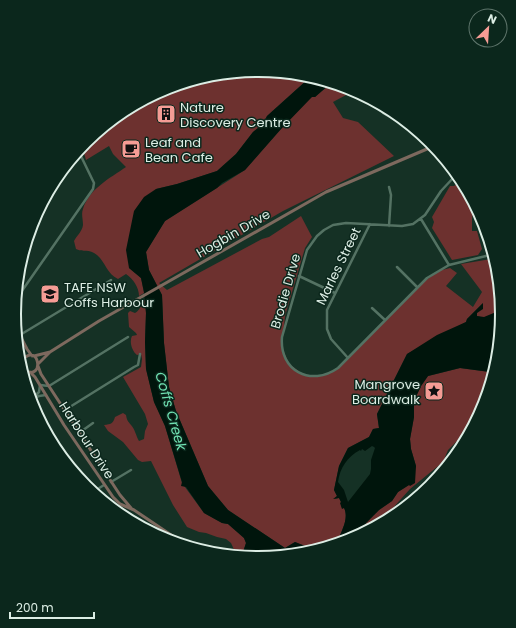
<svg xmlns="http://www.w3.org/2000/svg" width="516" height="628" viewBox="0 0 516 628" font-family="Poppins,sans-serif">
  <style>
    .green { fill: #6d312f }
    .water { fill: #00150c; fill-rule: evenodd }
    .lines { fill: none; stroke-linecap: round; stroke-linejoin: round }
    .street { stroke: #547263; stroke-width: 2.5 }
    .secondary { stroke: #7d695e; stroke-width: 3 }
    .labels { text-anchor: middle; stroke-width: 3; stroke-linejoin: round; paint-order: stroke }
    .poi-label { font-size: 13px; fill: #dcede4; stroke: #0b271c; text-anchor: start }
    .street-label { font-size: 13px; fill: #dcede4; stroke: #0b271c }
    .water-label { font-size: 14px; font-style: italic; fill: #70e1b2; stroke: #0b271c }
    .rim { fill: none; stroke: #dcede4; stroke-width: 2 }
  </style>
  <rect width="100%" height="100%" fill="#153125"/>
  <!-- green -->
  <path class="green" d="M 258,70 L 307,80 L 267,116 L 263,124 L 253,132 L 236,154 L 217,171 L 177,184 L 156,189 L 129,268 L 141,278 L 144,293 L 139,296 C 139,287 133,279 126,274 L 118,279 C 107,274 106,263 97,255 C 89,248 83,253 76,249 L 74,241 C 77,235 82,232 83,225 C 83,219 81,214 83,209 C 89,189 110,178 126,167 L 113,154 L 109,146 L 86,160 L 82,146 L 86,141 L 165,88 Z
    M 330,84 L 352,89 L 360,94 L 348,94 L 333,102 L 343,118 L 358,122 L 394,156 L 283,211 L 159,283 L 167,290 L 262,239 L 269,237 L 301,216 L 312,237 L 305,248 L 285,316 L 282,347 L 289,364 L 304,375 L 324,375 L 338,368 L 417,287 L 438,271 L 450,268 L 457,273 L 446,286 L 473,307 L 482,292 L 461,264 L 491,259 L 501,310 L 484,318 L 477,316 L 477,313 L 483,303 L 467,319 L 466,322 L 407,354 L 377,414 L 379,428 L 373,429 L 369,437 L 348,448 L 339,466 L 334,490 L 337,496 L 334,499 L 339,498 L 341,502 L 342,508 L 344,508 C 349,518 342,530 338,540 L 336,543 L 310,548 L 295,542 L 285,548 L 228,510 L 208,486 L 176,411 L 169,387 L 164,343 L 162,295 L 149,270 L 146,252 L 165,221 L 245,170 L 281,129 L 312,96 L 315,97 Z
    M 458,183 L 474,207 L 472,219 L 472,231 L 477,231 L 482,249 L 478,255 L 452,260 L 432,228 L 434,222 L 432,217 L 450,186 L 454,186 Z
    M 145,300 L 146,313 L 145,342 L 146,369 L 154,402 L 165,426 L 182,483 L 204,513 L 222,523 L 228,524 L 244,538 L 246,543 L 242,555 L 236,554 L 231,543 L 226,539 L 217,537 L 206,533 L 199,532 L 187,527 L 173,505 L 151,461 L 142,462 L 138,460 L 123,442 L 108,431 L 104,425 C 111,424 113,424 115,417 L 123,413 L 126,415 C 127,421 128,421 131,425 C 135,429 136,436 139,441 L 144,439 L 145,431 L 148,424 L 145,414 L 123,377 L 141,367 L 142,359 L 141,354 L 137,355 C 132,351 129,342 132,336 L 137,335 L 136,333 L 129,327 L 128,313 L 130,311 L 135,313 C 139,311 142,306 141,302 Z
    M 460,368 L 490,372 L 483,408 L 461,440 L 457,441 L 448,450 L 443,462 L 410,489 L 392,509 L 381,517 L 373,525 L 357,536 L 366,523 L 379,510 L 392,501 L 398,492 L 409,485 L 416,466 L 411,449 L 410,439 L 414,417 L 414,401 L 421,386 L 428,376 Z"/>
  <!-- water -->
  <path class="water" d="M 307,80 L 330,84 L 315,97 L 312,97 L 281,129 L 245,170 L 222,183 L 217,188 L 165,221 L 146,252 L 149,270 L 162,295 L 164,343 L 169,387 L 176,411 L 208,486 L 228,510 L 285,548 L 295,542 L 310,548 L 257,558 L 254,556 L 242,555 L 246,543 L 244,538 L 228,524 L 222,523 L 204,513 L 186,487 L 181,486 L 182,482 L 165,426 L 154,402 L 146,369 L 145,342 L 146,313 L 144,292 L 141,278 L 129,268 L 126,250 L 134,211 L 144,197 L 156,189 L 177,184 L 217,171 L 236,154 L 253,132 L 263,124 L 267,116 Z
    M 483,303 L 483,309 L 477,313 L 477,316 L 484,317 L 501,310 L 502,314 L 490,372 L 460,368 L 428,376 L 421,386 L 414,401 L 414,417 L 410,439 L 411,449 L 416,466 L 415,483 L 410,486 L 409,485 L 398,492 L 392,501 L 379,510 L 366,523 L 357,536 L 351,540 L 336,543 L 338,540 C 342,530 349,518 344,508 L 342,509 L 340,503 L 341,502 L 339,498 L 333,499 L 337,496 L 334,490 L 339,466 L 348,448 L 369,437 L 373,429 L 379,428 L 377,414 L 407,354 L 437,335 L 466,322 L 467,319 ZM 372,446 L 374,447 L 375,448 L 371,460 L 371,469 L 370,474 L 348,502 L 344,490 L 338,482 C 340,468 347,457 360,450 L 361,451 L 362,449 L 365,451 Z"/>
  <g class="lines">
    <!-- street -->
    <path class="street" d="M 384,110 L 383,113 L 415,131
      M 420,135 L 429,148
      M 454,177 L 441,191 L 425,215 L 413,224 L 402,226 L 346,223 L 333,225 L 324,230 L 317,236 L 307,250 L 282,337 C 279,371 311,387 338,368 L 427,278 L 449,265 L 490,255
      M 421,219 L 449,265
      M 389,226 L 391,195 L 389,187
      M 397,267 L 417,287
      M 299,276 L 335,293
      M 17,298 L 93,189 L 94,183 L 79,152
      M 372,308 L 385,320
      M 20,335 L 111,280
      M 348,358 L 331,339 L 327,329 L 327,310 L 370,224
      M 33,398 L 39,392 L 40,385 L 49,386 L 128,337
      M 31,399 L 39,396 L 46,395
      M 65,410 L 134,367 L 138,365 L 140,354
      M 79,433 L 93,423
      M 111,482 L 131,470
      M 93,492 L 104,485"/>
    <!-- secondary -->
    <path class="secondary" d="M 17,330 L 27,349 L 32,356
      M 20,344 L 23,351 L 23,357
      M 34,356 L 50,352
      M 23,359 C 39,343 45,380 25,371
      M 38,364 L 50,352 L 99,321 L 326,192 L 434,146
      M 38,366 L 41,374 L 120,495 L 131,508
      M 30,372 L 35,377 L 64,425 L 113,497 L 120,504 L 134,510 L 183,543"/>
  </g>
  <!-- icons -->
  <defs>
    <g id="building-square" transform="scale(1)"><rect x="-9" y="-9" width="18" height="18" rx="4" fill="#f59c95" stroke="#0b271c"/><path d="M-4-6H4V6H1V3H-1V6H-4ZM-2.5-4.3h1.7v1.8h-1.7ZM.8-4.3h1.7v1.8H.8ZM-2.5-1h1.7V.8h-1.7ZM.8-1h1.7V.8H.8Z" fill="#111"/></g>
    <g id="cafe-square" transform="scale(1)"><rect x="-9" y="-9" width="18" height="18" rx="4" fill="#f59c95" stroke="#0b271c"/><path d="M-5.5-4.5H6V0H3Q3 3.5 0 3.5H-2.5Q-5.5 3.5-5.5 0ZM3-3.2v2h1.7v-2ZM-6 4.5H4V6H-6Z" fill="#111"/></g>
    <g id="university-square" transform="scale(1)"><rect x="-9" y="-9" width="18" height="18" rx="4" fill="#f59c95" stroke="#0b271c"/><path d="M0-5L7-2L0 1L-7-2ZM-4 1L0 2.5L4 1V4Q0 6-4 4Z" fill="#111"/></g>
    <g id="sight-square" transform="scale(1)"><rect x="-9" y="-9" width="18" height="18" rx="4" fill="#f59c95" stroke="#0b271c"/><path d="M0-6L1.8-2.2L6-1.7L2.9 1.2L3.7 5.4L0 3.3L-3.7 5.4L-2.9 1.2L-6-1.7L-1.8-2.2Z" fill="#111"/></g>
  </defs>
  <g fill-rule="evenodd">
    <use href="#building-square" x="166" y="114"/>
    <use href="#cafe-square" x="131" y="149"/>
    <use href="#university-square" x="50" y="294"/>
    <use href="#sight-square" x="434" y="391"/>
  </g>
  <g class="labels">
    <!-- poi labels -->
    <g class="poi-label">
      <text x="180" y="112">Nature<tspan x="180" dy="15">Discovery Centre</tspan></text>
      <text x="145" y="147">Leaf and<tspan x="145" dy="15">Bean Cafe</tspan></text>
      <text x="64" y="292">TAFE NSW<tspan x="64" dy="15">Coffs Harbour</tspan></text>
      <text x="420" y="389" text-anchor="end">Mangrove<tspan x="420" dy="15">Boardwalk</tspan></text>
    </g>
    <!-- street labels -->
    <g class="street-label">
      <text transform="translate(233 233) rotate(-30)" y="5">Hogbin Drive</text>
      <text transform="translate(338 266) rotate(-64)" y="5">Marles Street</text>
      <text transform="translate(285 291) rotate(-74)" y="5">Brodie Drive</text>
      <text transform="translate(87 440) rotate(57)" y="5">Harbour Drive</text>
    </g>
    <!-- water labels -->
    <g class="water-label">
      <text transform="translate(171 411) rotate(74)" y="5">Coffs Creek</text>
    </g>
  </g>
  <!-- crop -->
  <path d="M0 0H516V628H0ZM21 314a237 237 0 1 1 474 0a237 237 0 1 1-474 0Z" fill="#0b271c" fill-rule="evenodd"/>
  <path class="rim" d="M21 314a237 237 0 1 1 474 0a237 237 0 1 1-474 0Z"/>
  <!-- north arrow -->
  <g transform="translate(488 28) rotate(25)"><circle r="19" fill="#0b271c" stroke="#5f766c"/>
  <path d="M0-3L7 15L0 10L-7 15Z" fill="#f59c95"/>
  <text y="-6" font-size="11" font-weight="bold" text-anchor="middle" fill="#dcede4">N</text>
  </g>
  <!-- scale -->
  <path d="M10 612v6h84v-6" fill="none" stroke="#dcede4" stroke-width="2"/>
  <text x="16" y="612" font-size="12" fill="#dcede4" stroke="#0b271c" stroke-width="3" paint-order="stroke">200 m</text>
</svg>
